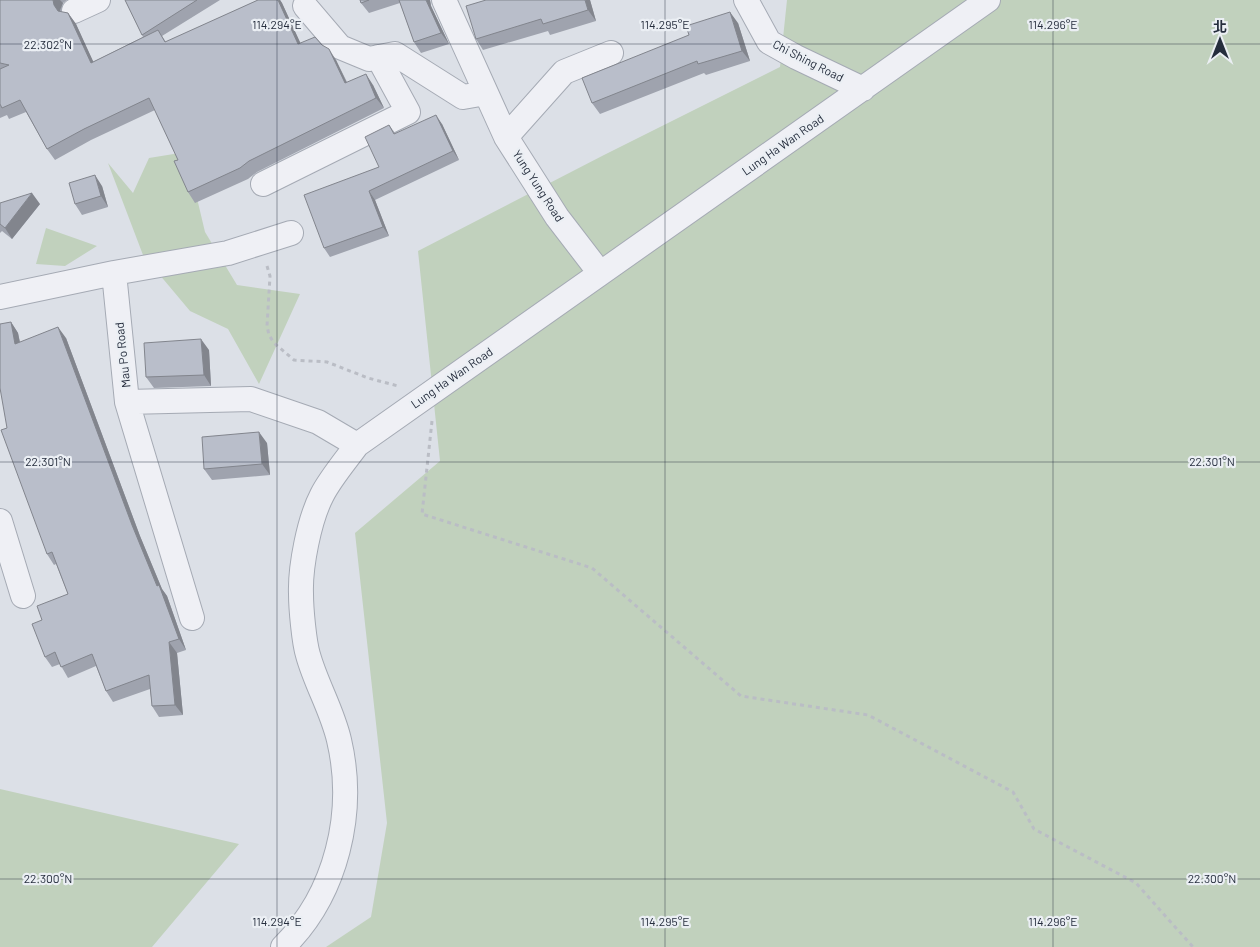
<svg xmlns="http://www.w3.org/2000/svg" width="1260" height="947" viewBox="0 0 1260 947" font-family="Barlow,'Noto Sans TC',sans-serif">
  <style>
    .green { fill: #c1d1bd }
    .lines { fill: none; stroke-linecap: round; stroke-linejoin: round }
    .minor-casing { stroke: #a5aab4; stroke-width: 26 }
    .path { stroke: #babdc5; stroke-width: 3; stroke-dasharray: 4 4; stroke-linecap: butt }
    .minor { stroke: #eff0f5; stroke-width: 24 }
    .wall { fill: #9fa3ae }
    .shaded-wall { fill: #82858d }
    .building { fill: #b9beca; stroke: #82858d }
    .ticks { fill: none; stroke: #252d3d; stroke-width: 1; stroke-opacity: 0.45 }
    .labels { text-anchor: middle; stroke-width: 4.5; stroke-linejoin: round; paint-order: stroke }
    .street-label { font-size: 12px; fill: #252d3d; stroke: #ebeff4 }
    .ticks-label { font-size: 12px; text-anchor: middle; fill: #252d3d; stroke: #ebeff4; stroke-width: 4.5; stroke-linejoin: round; paint-order: stroke }
  </style>
  <rect width="100%" height="100%" fill="#dce0e7"/>
  <!-- green -->
  <path class="green" d="M 787,0 L 1260,0 L 1260,947 L 326,947 L 371,917 L 387,823 L 355,533 L 440,461 L 418,251 L 604,155 L 780,67 Z
    M 186,152 L 205,232 L 237,285 L 300,294 L 259,384 L 228,329 L 190,311 L 143,255 L 108,163 L 133,193 L 149,158 Z
    M 46,228 L 97,246 L 65,266 L 36,264 Z
    M 0,789 L 239,844 L 152,947 L 0,947 Z"/>
  <g class="lines">
    <!-- minor casing -->
    <g class="minor-casing">
      <path id="minor" d="M 444,0 L 506,137 L 557,217 L 600,273
        M 746,0 L 769,42 L 796,57 L 863,89
        M 305,6 L 340,47 L 369,59 L 395,54 L 463,97 L 486,93
        M 74,11 L 98,0
        M 506,137 L 564,72 L 611,53
        M 263,184 L 408,112 L 378,57
        M 114,273 L 228,253 L 291,233
        M 0,297 L 114,273 L 127,402 L 251,399 L 318,422 L 357,445
        M 127,402 L 192,618
        M 0,521 L 23,596
        M 283,947 C 337,894 356,812 339,740 C 332,710 316,684 308,655 C 304,642 301,608 301,594 C 300,567 309,520 322,495 C 330,479 346,460 357,445 L 988,0"/>
    </g>
    <!-- path -->
    <path class="path" d="M 267,266 L 270,276 L 267,326 L 269,335 L 274,343 L 294,360 L 327,362 L 368,378 L 398,386
      M 432,421 L 422,514 L 592,568 L 741,696 L 868,715 L 1013,792 L 1034,829 L 1136,883 L 1193,947"/>
    <!-- minor -->
    <use href="#minor" class="minor"/>
  </g>
  <!-- wall -->
  <path class="wall" d="M 0,0 L 67,0 L 63,3 L 61,12 L 68,13 L 76,24 L 93,62 L 143,37 L 125,0 L 220,0 L 162,36 L 166,42 L 258,0 L 280,0 L 282,3 L 300,43 L 336,60 L 347,82 L 373,85 L 384,108 L 257,172 L 248,179 L 195,203 L 188,192 L 178,160 L 155,110 L 91,140 L 55,160 L 47,149 L 26,112 L 9,119 L 7,115 L 0,118 Z
    M 360,0 L 430,0 L 431,6 L 449,44 L 421,53 L 414,42 L 400,3 L 369,13 L 361,3 Z
    M 590,0 L 596,21 L 550,35 L 548,31 L 483,50 L 476,39 Z
    M 738,23 L 750,61 L 706,75 L 704,73 L 600,114 L 592,103 Z
    M 442,124 L 459,160 L 375,200 L 389,236 L 330,257 L 324,248 L 379,167 L 389,125 L 395,133 Z
    M 102,186 L 108,207 L 82,215 L 75,204 Z
    M 0,203 L 40,204 L 12,239 L 2,231 L 0,233 Z
    M 11,322 L 18,333 L 20,342 L 66,338 L 140,536 L 162,589 L 167,596 L 186,650 L 177,653 L 183,715 L 159,717 L 152,706 L 150,689 L 113,702 L 106,691 L 96,666 L 68,678 L 60,664 L 52,667 L 45,657 L 42,620 L 68,594 L 56,564 L 54,565 L 47,554 Z
    M 209,350 L 211,386 L 154,388 L 146,377 Z
    M 267,443 L 270,475 L 212,480 L 204,469 Z"/>
  <!-- shaded-wall -->
  <path class="shaded-wall" d="M 53,0 L 60,0 L 63,3 L 60,10 L 61,16 L 54,5 Z
    M 278,0 L 280,0 L 282,3 L 306,55 L 298,44 Z
    M 426,0 L 430,0 L 431,6 L 449,44 L 441,33 Z
    M 585,0 L 590,0 L 596,21 L 588,10 Z
    M 730,12 L 738,23 L 750,61 L 742,51 Z
    M 68,13 L 76,24 L 99,74 L 91,63 Z
    M 329,49 L 336,60 L 352,94 L 345,83 Z
    M 366,74 L 373,85 L 384,108 L 376,98 Z
    M 436,115 L 442,124 L 459,160 L 453,151 Z
    M 95,175 L 102,186 L 108,207 L 101,196 Z
    M 369,191 L 375,200 L 389,236 L 383,227 Z
    M 32,193 L 40,204 L 12,239 L 5,228 Z
    M 11,322 L 18,333 L 22,354 L 15,344 Z
    M 58,327 L 66,338 L 140,536 L 162,589 L 167,596 L 186,650 L 179,639 L 132,525 Z
    M 201,339 L 209,350 L 211,386 L 204,375 Z
    M 259,432 L 267,443 L 270,475 L 262,464 Z
    M 169,642 L 177,653 L 183,715 L 175,705 Z"/>
  <!-- building -->
  <path class="building" d="M 0,0 L 53,0 L 54,5 L 58,11 L 68,13 L 91,63 L 158,30 L 165,42 L 258,0 L 278,0 L 298,44 L 315,37 L 322,45 L 329,49 L 345,83 L 366,74 L 376,98 L 249,161 L 240,168 L 188,192 L 174,161 L 178,160 L 149,98 L 84,129 L 47,149 L 20,100 L 2,108 L 0,104 L 0,69 L 9,65 L 0,63 Z
    M 125,0 L 197,0 L 142,35 Z
    M 360,0 L 369,0 L 361,3 Z
    M 399,0 L 426,0 L 441,33 L 414,42 Z
    M 486,0 L 585,0 L 588,10 L 543,24 L 541,19 L 476,39 L 466,6 Z
    M 730,12 L 742,51 L 698,64 L 697,61 L 592,103 L 582,78 L 689,35 L 686,26 Z
    M 436,115 L 453,151 L 369,191 L 383,227 L 324,248 L 304,195 L 379,167 L 365,137 L 389,125 L 394,134 Z
    M 95,175 L 101,196 L 75,204 L 69,183 Z
    M 32,193 L 5,228 L 0,224 L 0,203 Z
    M 11,322 L 15,344 L 58,327 L 132,525 L 157,586 L 159,585 L 179,639 L 169,642 L 175,705 L 152,706 L 149,675 L 106,691 L 92,654 L 61,667 L 55,652 L 45,657 L 32,624 L 42,620 L 37,606 L 68,594 L 52,552 L 47,554 L 1,430 L 7,428 L 0,388 L 0,324 Z
    M 201,339 L 204,375 L 146,377 L 144,343 Z
    M 259,432 L 262,464 L 204,469 L 202,437 Z"/>
  <!-- ticks -->
  <path class="ticks" d="M 277,0 L 277,947M 665,0 L 665,947M 1053,0 L 1053,947M 0,44 L 1260,44M 0,462 L 1260,462M 0,879 L 1260,879"/>
  <g class="labels">
    <!-- street labels -->
    <g class="street-label">
      <text transform="translate(808 61) rotate(27)" y="4">Chi Shing Road</text>
      <text transform="translate(783 145) rotate(-35)" y="4">Lung Ha Wan Road</text>
      <text transform="translate(538 186) rotate(57)" y="4">Yung Yung Road</text>
      <text transform="translate(123 355) rotate(-96)" y="4">Mau Po Road</text>
      <text transform="translate(452 378) rotate(-35)" y="4">Lung Ha Wan Road</text>
    </g>
  </g>
  <g class="ticks-label">
    <text x="277" y="29">114.294°E</text>
    <text x="665" y="29">114.295°E</text>
    <text x="1053" y="29">114.296°E</text>
    <text x="48" y="49">22.302°N</text>
    <text x="48" y="466">22.301°N</text>
    <text x="1212" y="466">22.301°N</text>
    <text x="48" y="883">22.300°N</text>
    <text x="1212" y="883">22.300°N</text>
    <text x="277" y="926">114.294°E</text>
    <text x="665" y="926">114.295°E</text>
    <text x="1053" y="926">114.296°E</text>
  </g>
  <!-- north arrow -->
  <g transform="translate(1220 40)" stroke="#ebeff4" stroke-width="4" paint-order="stroke">
  <path d="M0-4L9 19L0 12L-9 19Z" fill="#252d3d"/>
  <text y="-8" font-size="14" font-weight="bold" text-anchor="middle" fill="#252d3d">北</text>
  </g>
</svg>
